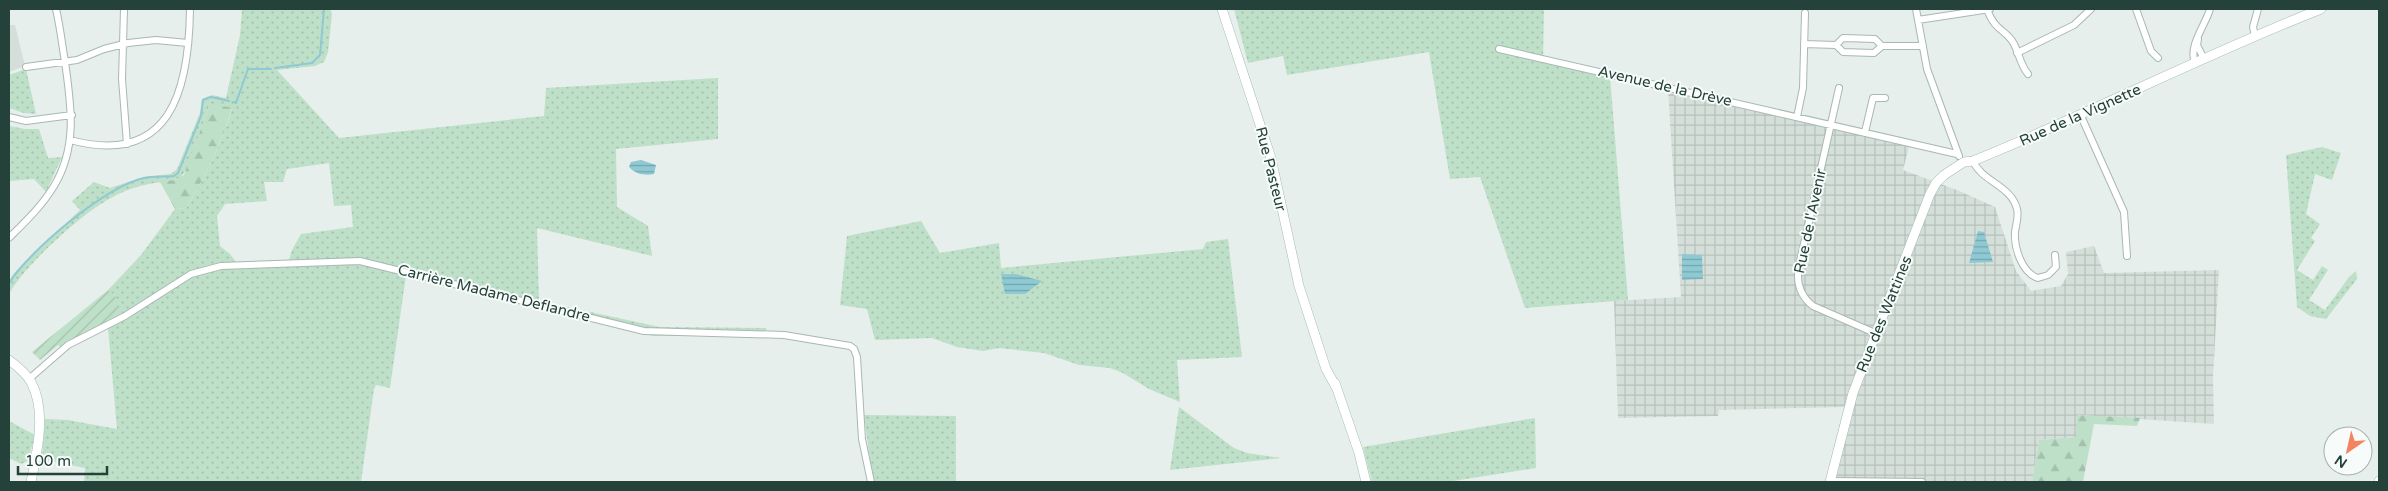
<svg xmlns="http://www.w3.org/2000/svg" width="2388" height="491" viewBox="0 0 2388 491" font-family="'Varela Round',sans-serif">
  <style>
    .built { fill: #d4dfda }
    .industrial { fill: url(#industrial-grid) }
    .grass { fill: url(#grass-dots); fill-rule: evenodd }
    .forest { fill: url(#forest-firs) }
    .garden { fill: url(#garden-furrows) }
    .water { fill: url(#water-rules) }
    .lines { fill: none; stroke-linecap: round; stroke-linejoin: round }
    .stream { stroke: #8ec9d4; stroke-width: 2 }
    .street-casing { stroke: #a8b8b2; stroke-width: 8 }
    .secondary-casing { stroke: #a4bbb3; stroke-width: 10 }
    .street { stroke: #fff; stroke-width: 6 }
    .secondary { stroke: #fff; stroke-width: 9 }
    .labels { text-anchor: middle; stroke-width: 4; stroke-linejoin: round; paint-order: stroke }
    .street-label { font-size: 15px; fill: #24423a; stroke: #f7fbf9 }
  </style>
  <defs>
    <pattern id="industrial-grid" width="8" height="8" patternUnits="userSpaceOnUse" patternTransform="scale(1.25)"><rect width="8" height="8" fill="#d4dfda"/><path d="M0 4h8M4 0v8" fill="none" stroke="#b6c1bc"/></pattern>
    <pattern id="grass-dots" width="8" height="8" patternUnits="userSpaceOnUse" patternTransform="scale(1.25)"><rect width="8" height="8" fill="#bfe0c8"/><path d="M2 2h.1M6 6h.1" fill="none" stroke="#a4c1ad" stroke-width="1.8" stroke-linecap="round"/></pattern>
    <pattern id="forest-firs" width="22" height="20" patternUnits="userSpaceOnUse" patternTransform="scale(1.25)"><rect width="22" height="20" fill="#bfe0c8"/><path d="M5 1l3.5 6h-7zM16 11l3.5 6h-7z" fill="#a4c1ad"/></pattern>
    <pattern id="garden-furrows" width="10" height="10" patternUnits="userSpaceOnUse" patternTransform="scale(1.25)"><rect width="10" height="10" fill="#bfe0c8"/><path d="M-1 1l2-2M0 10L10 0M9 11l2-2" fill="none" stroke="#a4c1ad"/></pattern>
    <pattern id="water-rules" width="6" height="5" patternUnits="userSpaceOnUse" patternTransform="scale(1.25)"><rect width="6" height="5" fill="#8ec9d4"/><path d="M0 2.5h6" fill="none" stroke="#74a5ad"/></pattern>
  </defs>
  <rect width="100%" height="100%" fill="#e6efeb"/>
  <!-- built -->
  <path class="built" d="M 9,25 L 15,25 L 25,66 L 9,72 Z"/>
  <!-- industrial -->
  <path class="industrial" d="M 1668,89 L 1910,143 L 1903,170 L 1957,190 L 1995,207 L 2016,271 L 2031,291 L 2061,286 L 2068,274 L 2066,252 L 2094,246 L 2104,273 L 2219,270 L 2213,377 L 2214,424 L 2078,415 L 2076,437 L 2039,440 L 2032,482 L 1825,482 L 1844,407 L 1719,410 L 1718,416 L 1618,418 L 1614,301 L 1681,297 Z"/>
  <!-- grass -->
  <path class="grass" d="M 242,9 L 330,9 L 332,14 L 328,52 L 324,62 L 315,66 L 277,70 L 339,138 L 544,116 L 546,88 L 718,78 L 718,139 L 616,149 L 617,207 L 648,226 L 652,256 L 537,228 L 539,301 L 660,327 L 766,328 L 767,336 L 653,336 L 406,275 L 390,388 L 376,385 L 374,389 L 361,482 L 84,482 L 85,468 L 42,459 L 45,419 L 68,420 L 117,429 L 108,328 L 115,296 L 108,290 L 141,255 L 175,209 L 186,208 C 206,176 221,144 232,109 L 209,107 L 187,169 L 180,178 C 170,182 159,182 149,184 C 138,186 123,191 113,197 C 84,211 24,266 9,294 L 9,281 L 14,273 L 80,210 L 72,201 L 94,182 L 110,188 L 143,177 L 171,174 L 177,169 L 200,113 L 202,99 L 212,95 L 226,98 L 240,35 ZM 329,163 L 334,206 L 351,205 L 353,227 L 301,234 L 292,250 L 289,260 L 236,262 L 230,254 L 220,246 L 217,216 L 225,204 L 267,201 L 264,182 L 283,182 L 287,169 Z
    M 1234,9 L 1544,9 L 1543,62 L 1610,76 L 1628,300 L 1525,308 L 1480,177 L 1450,179 L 1429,52 L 1287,75 L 1283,56 L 1248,63 Z
    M 26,69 L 36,114 L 24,113 L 9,108 L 9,75 Z
    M 9,126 L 25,129 L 39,129 L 48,158 L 62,157 L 46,192 L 34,179 L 9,181 Z
    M 2322,147 L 2341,153 L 2332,180 L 2315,174 L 2306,214 L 2320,224 L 2311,238 L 2315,241 L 2297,270 L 2313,280 L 2322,266 L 2328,270 L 2309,300 L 2325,310 L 2349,277 L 2356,271 L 2357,279 L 2326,319 L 2310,316 L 2297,307 L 2286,155 Z
    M 921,221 L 940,253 L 999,243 L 1001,268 L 1203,249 L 1206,242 L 1228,239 L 1242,357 L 1177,360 L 1180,402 L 1149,389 L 1123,373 L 1110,368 L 1079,365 L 1044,353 L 999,348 L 983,351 L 957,347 L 932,338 L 875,340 L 867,309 L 840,305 L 847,236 Z
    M 1179,407 L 1234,448 L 1247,453 L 1281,458 L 1170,470 Z
    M 864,415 L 956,416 L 956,482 L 873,482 Z
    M 1535,418 L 1536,468 L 1447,482 L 1372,482 L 1363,447 Z
    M 9,421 L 35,435 L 28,461 L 21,464 L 9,458 Z"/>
  <!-- forest -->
  <path class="forest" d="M 217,105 L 232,108 C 221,144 206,176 186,208 L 175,209 L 160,182 L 174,180 L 184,175 L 209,107 Z
    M 2077,415 L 2140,418 L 2137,426 L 2094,424 L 2083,482 L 2032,482 L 2039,440 L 2076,437 Z"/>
  <!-- garden -->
  <path class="garden" d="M 108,290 L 115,296 L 122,313 L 60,347 L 58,345 L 40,360 L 32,352 Z"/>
  <!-- water -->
  <path class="water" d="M 641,160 L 656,165 L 654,174 C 645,176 635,174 629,167 L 631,162 Z
    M 1978,231 L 1984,232 L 1993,262 L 1969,263 Z
    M 1682,254 L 1702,255 L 1703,279 L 1682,280 Z
    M 1001,274 L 1016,274 L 1042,281 L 1025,294 L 1005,294 Z"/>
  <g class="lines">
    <!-- stream -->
    <path class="stream" d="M 275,68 L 312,63 L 320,55 L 324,9
      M 234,102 L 236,103 L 248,69 L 271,69
      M 9,283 C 30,250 105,187 144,178 C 153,176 165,177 174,176 L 178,173 L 201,116 L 203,100 L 211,97 L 229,101"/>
    <!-- street casing -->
    <g class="street-casing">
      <path id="street" d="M 124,9 L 122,79 L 127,144
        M 1916,9 L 1927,69 L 1959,156
        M 1987,9 C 1995,32 2006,29 2014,44 C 2019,54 2021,66 2028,74
        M 2136,9 L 2151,51 L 2158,58
        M 1918,20 L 1990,9
        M 2255,36 L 2253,27 L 2258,9
        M 2198,39 L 2197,45 L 2204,59
        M 1804,44 L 1836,45 L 1843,52 L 1874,53 L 1882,46 L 1923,46
        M 1836,45 L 1843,38 L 1875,39 L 1882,46
        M 1499,49 L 1957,154
        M 2017,53 L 2074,25 L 2091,9
        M 2195,63 C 2188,46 2205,26 2210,9
        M 26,67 L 77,60 L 104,49 L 128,43 L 156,40 L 188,43
        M 1839,88 L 1799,266 C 1796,282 1800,296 1813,306 L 1875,333
        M 2081,116 L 2124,212 L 2127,256
        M 9,117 L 26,121 L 72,115
        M 1797,117 L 1803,88 L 1805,13
        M 1865,132 L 1873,98 L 1885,98
        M 70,140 C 171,167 189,90 190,9
        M 1973,161 C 1982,182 2011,185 2017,209 C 2019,217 2016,224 2015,232 C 2014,248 2022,273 2038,278 L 2048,275 L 2056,267 L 2055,255
        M 9,238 C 25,222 42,206 54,186 C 78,146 71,105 65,62 C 62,44 60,26 56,9
        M 29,379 L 68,345 L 125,316 L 191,274 L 221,266 L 360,261 L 644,331 L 784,335 L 850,346 L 854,349 L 857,357 L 862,439 L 871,482
        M 1830,481 L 1922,482"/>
    </g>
    <!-- secondary casing -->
    <g class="secondary-casing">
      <path id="secondary" d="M 1222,9 L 1271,158 L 1299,286 L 1326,369 L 1336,387
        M 9,360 C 17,366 26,373 31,382 C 47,411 37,452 31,482
        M 1335,383 L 1359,453 L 1366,482
        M 1830,482 L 1853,393 L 1930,194 L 1936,183 L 1944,175 L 1964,162 L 1973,161 C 2091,113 2204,55 2321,9
        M 2379,482 L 2379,481"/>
    </g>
    <!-- street -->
    <use href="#street" class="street"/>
    <!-- secondary -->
    <use href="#secondary" class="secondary"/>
  </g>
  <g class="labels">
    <!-- street labels -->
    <g class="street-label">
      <text transform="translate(1665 86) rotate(13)" y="5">Avenue de la Drève</text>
      <text transform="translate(2080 115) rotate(-24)" y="5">Rue de la Vignette</text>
      <text transform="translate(1271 169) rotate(76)" y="5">Rue Pasteur</text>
      <text transform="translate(1810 221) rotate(-78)" y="5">Rue de l'Avenir</text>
      <text transform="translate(494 293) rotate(14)" y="5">Carrière Madame Deflandre</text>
      <text transform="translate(1884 314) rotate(-68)" y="5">Rue des Wattines</text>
    </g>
  </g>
  <!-- border -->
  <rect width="2388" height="491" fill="none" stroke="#24423a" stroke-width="20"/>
  <!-- north arrow -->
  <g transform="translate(2348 451) rotate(214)"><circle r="24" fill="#f7fbf9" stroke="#a3b1ad"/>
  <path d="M0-4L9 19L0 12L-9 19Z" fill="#f4845f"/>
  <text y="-8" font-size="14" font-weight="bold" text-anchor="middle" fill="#24423a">N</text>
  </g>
  <!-- scale -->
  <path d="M18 466v8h89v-8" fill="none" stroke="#24423a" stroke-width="2.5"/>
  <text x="25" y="466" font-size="15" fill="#24423a" stroke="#f7fbf9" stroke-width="4" paint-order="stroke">100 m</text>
</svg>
